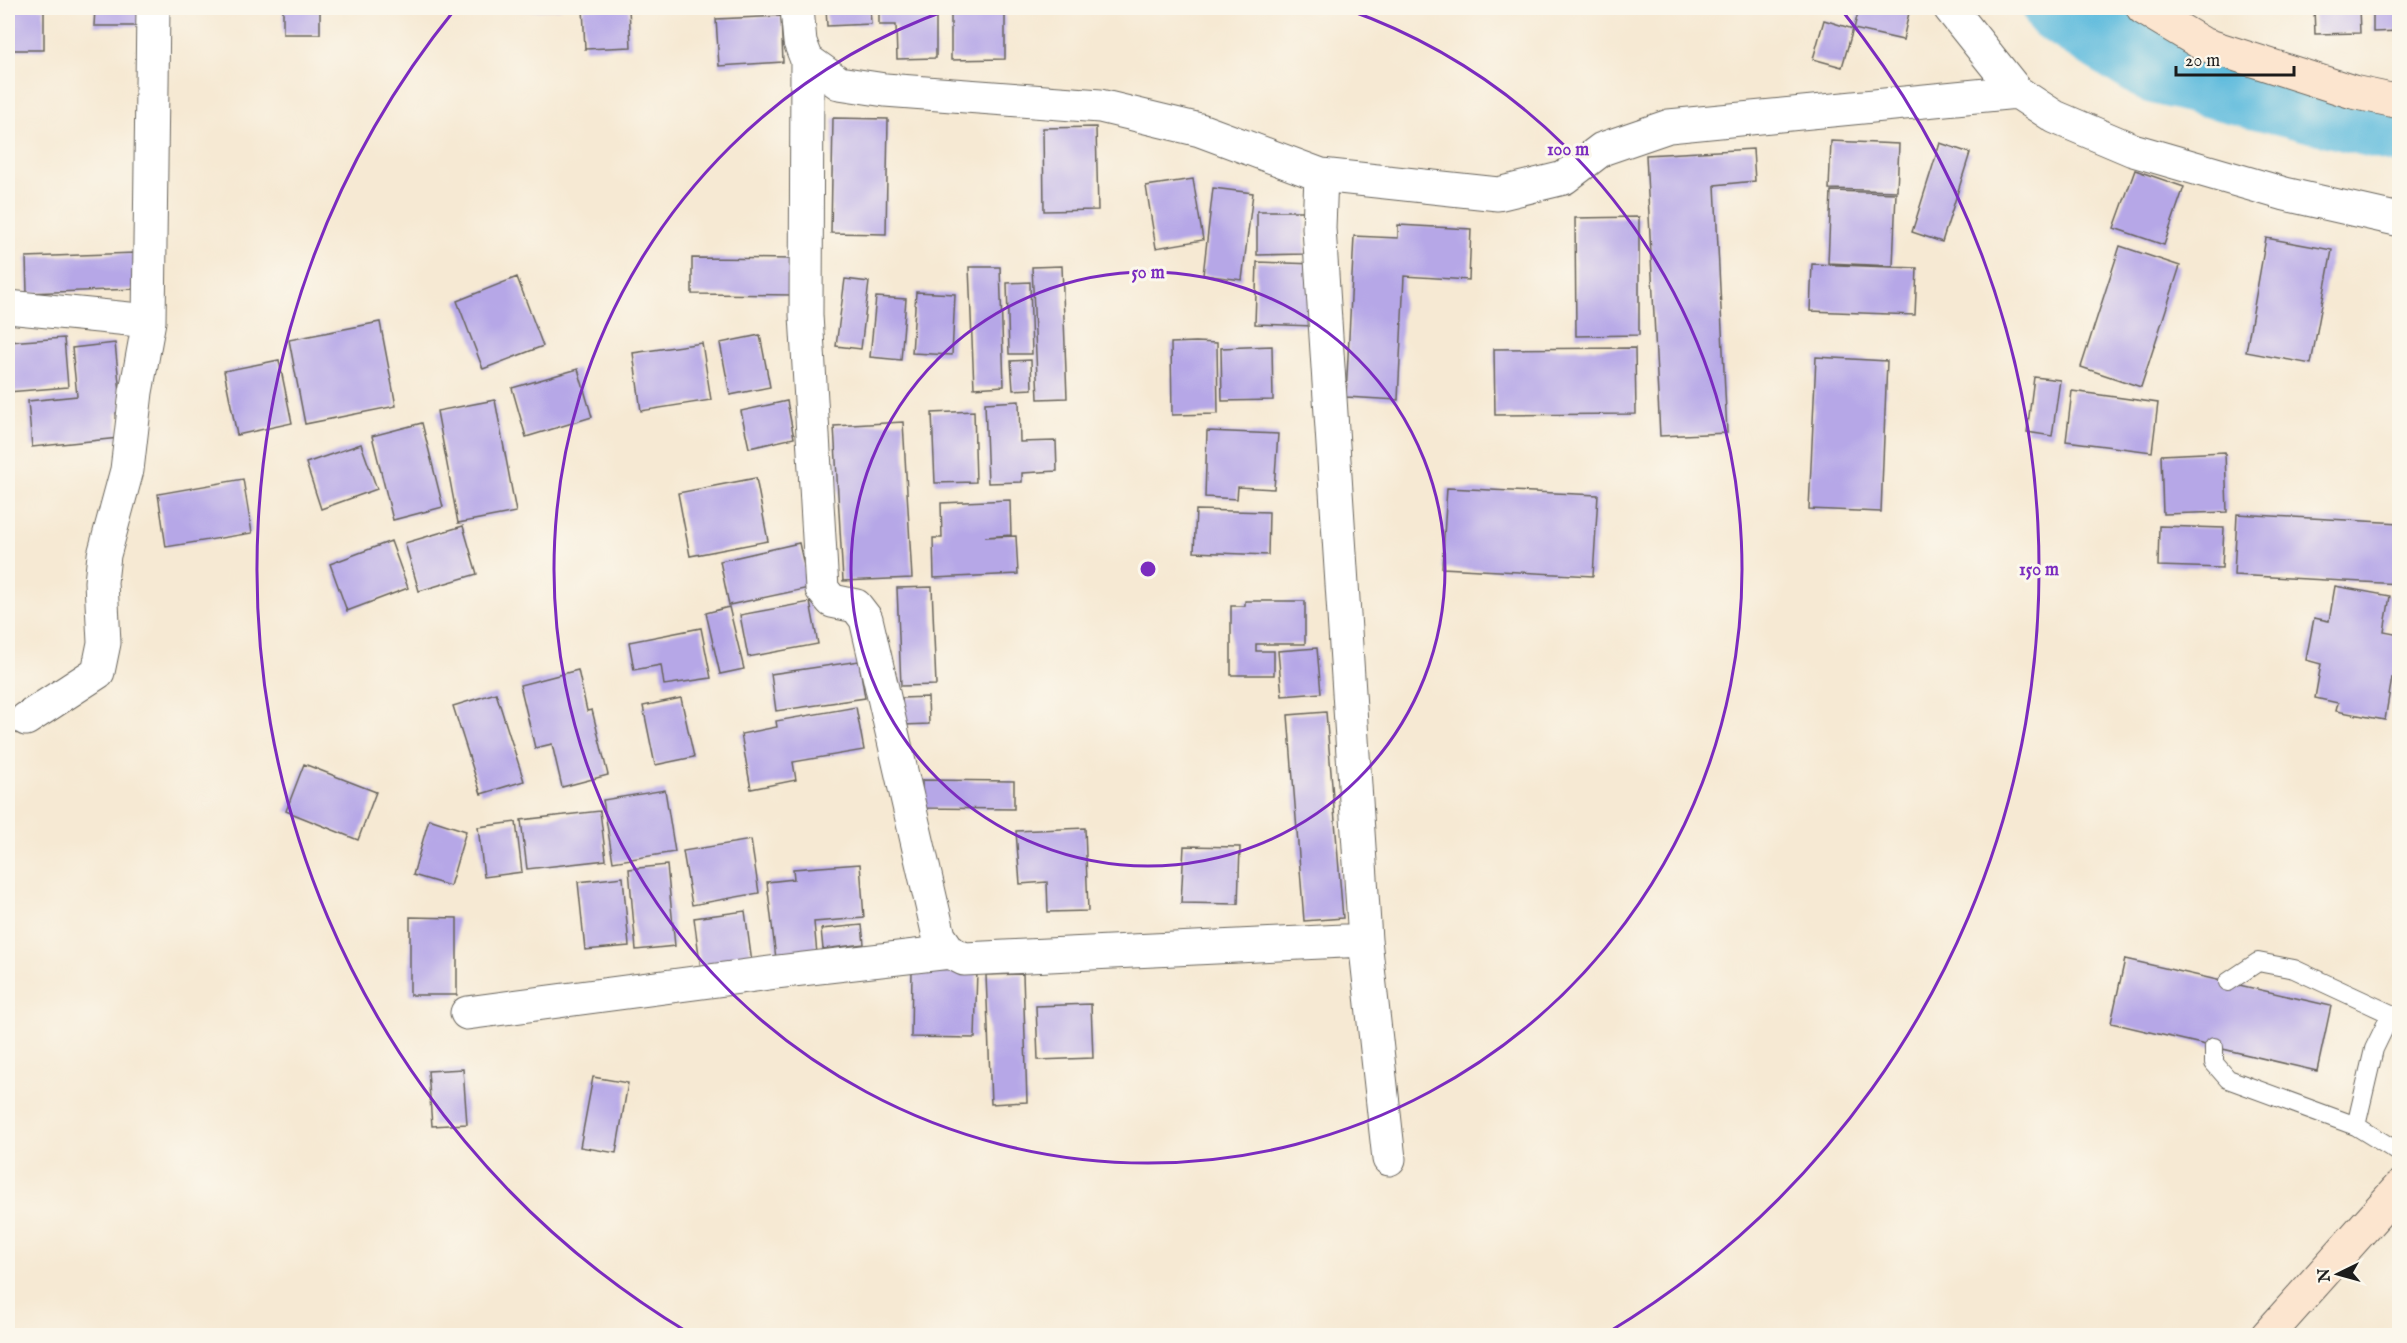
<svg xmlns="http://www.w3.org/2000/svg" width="2407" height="1343" viewBox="0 0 2407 1343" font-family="'IM FELL English',serif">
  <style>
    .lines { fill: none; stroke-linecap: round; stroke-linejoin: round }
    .river { stroke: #5fbbdd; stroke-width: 72 }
    .building { fill: #b6a7e7 }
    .lane-casing { stroke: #68645c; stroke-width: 20 }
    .street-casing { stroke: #68645c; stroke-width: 35 }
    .secondary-casing { stroke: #68645c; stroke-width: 35 }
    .lane { stroke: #fff; stroke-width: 18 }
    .street { stroke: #fff; stroke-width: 33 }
    .secondary { stroke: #fce5cf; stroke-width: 33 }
    .ring { fill: none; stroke: #7b2cbf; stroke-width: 3 }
    .centre { fill: #7b2cbf; stroke: #fbf7ec; stroke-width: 3 }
    .ring-label { font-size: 18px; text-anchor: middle; font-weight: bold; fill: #7b2cbf; stroke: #fbf7ec; stroke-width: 6; stroke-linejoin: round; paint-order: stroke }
  </style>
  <rect width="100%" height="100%" fill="#fbf7ec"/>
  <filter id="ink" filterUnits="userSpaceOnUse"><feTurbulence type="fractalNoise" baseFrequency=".0167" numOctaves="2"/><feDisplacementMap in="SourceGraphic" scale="12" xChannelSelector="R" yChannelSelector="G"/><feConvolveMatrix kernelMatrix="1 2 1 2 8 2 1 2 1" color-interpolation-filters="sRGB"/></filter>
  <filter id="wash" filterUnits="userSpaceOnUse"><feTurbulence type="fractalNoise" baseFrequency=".008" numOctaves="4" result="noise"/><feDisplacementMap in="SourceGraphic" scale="24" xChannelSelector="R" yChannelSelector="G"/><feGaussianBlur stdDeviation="1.35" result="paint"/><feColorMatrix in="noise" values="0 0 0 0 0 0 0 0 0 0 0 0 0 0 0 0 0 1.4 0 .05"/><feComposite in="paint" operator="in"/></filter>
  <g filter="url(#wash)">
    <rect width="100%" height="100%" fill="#f6e9d3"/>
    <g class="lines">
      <!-- river -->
      <path class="river" d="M 2059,8 L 2155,68 L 2400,128"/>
    </g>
    <g id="blocks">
      <!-- building -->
      <path class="building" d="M 8,8 L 44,8 L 44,50 L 8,50 Z
        M 95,8 L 139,8 L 139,26 L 94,26 Z
        M 283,8 L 320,8 L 320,34 L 283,34 Z
        M 522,8 L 561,8 L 561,9 L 523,11 Z
        M 583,8 L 629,8 L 631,47 L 585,49 Z
        M 826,8 L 870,8 L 871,24 L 827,26 Z
        M 879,8 L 936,8 L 936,58 L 897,59 L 896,25 L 879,25 Z
        M 951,8 L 1005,8 L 1005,59 L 951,60 Z
        M 1859,8 L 1910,8 L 1903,40 L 1854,29 Z
        M 2314,8 L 2359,8 L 2360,33 L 2315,34 Z
        M 2373,8 L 2400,8 L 2400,31 L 2373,32 Z
        M 781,16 L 783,62 L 719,66 L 716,19 Z
        M 1824,20 L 1853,29 L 1842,67 L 1813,59 Z
        M 833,118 L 888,119 L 886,234 L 831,233 Z
        M 1096,127 L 1098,210 L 1044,211 L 1043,128 Z
        M 1831,141 L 1899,144 L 1897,191 L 1829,189 Z
        M 1940,143 L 1970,153 L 1942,242 L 1912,232 Z
        M 1753,149 L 1755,181 L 1715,185 L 1727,433 L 1660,436 L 1646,155 Z
        M 2135,170 L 2184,187 L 2164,245 L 2114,228 Z
        M 1193,179 L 1203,240 L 1156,248 L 1146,186 Z
        M 1213,188 L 1253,193 L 1242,280 L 1203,275 Z
        M 1831,191 L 1896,193 L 1893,266 L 1828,263 Z
        M 1257,211 L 1305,211 L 1305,254 L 1257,255 Z
        M 1639,217 L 1639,335 L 1576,336 L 1575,218 Z
        M 1398,225 L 1471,229 L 1469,280 L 1404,276 L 1398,400 L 1346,397 L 1354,236 L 1398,238 Z
        M 2266,238 L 2332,250 L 2311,364 L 2246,352 Z
        M 2120,246 L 2180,266 L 2141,387 L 2081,367 Z
        M 135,253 L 136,289 L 27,293 L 26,257 Z
        M 692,258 L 793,259 L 793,295 L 692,294 Z
        M 1257,262 L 1316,264 L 1314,326 L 1255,324 Z
        M 1812,264 L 1917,268 L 1915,315 L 1810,311 Z
        M 1062,266 L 1067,398 L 1038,399 L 1032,267 Z
        M 969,267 L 1000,267 L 1004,386 L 974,388 Z
        M 517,277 L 543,346 L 483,369 L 457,301 Z
        M 845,279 L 869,282 L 861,349 L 836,346 Z
        M 1030,282 L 1032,354 L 1009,354 L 1007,283 Z
        M 916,292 L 955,294 L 952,355 L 912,353 Z
        M 876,297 L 906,299 L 901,360 L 870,357 Z
        M 380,322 L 396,406 L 305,424 L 289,340 Z
        M 760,335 L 770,387 L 730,395 L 720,343 Z
        M 64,338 L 68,387 L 8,392 L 8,342 Z
        M 1196,342 L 1217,343 L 1218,414 L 1172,415 L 1171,343 Z
        M 115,343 L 122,413 L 116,413 L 119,438 L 32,447 L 28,401 L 77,396 L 72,348 Z
        M 702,343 L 711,400 L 641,411 L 633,353 Z
        M 1272,346 L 1273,400 L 1222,401 L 1221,348 Z
        M 1635,348 L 1636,414 L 1495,415 L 1494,349 Z
        M 1816,357 L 1887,361 L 1881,512 L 1809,509 Z
        M 279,360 L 292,423 L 237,435 L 224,371 Z
        M 1031,360 L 1032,389 L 1013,390 L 1011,361 Z
        M 578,369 L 592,417 L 526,437 L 512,388 Z
        M 2034,377 L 2060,380 L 2052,436 L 2027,432 Z
        M 2072,391 L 2158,403 L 2152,452 L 2066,441 Z
        M 495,400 L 516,512 L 458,523 L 437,411 Z
        M 787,401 L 794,438 L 749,448 L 741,411 Z
        M 1019,401 L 1020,442 L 1056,441 L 1057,471 L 1022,473 L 1022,482 L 988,483 L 985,403 Z
        M 974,411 L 976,482 L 935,483 L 932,413 Z
        M 903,422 L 912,578 L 843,581 L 834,426 Z
        M 422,423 L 443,507 L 393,520 L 372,436 Z
        M 1207,431 L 1278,434 L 1274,489 L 1238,487 L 1237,499 L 1205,497 Z
        M 361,444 L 377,489 L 321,509 L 306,463 Z
        M 2225,452 L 2227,512 L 2163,514 L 2161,455 Z
        M 756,478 L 768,541 L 690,556 L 678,493 Z
        M 243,479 L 252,533 L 166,547 L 158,494 Z
        M 1447,488 L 1598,495 L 1593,576 L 1442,568 Z
        M 1010,500 L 1011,535 L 985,537 L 1016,536 L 1018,574 L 934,578 L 933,538 L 942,538 L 941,503 Z
        M 1196,510 L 1269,512 L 1268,555 L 1194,552 Z
        M 2237,514 L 2400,523 L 2400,584 L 2234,575 Z
        M 463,526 L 477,574 L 419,591 L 405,543 Z
        M 2159,526 L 2224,528 L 2222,568 L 2158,566 Z
        M 391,541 L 408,588 L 347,611 L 330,564 Z
        M 799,543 L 809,588 L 729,605 L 720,561 Z
        M 2335,586 L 2390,596 L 2384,632 L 2400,635 L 2400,666 L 2397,679 L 2392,678 L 2385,720 L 2336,711 L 2338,703 L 2315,698 L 2321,664 L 2306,660 L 2314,618 L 2329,621 Z
        M 932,587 L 936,685 L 901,686 L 897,588 Z
        M 1245,601 L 1305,601 L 1305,644 L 1256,644 L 1256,651 L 1274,651 L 1274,675 L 1231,675 L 1231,606 L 1245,606 Z
        M 810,602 L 818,644 L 748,657 L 740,615 Z
        M 729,607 L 744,669 L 720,674 L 706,613 Z
        M 701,628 L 711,678 L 664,685 L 661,665 L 634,670 L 629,642 Z
        M 1317,648 L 1321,693 L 1282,696 L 1278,651 Z
        M 859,661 L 865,698 L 776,711 L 771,674 Z
        M 578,670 L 587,711 L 592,710 L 608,775 L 562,787 L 552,744 L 535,748 L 520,685 Z
        M 496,693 L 524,781 L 481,794 L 453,706 Z
        M 928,697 L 929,724 L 903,725 L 902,698 Z
        M 681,698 L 694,757 L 655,765 L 643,706 Z
        M 856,707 L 864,750 L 793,762 L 796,780 L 751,789 L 741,734 L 777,727 L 776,721 Z
        M 1326,712 L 1343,918 L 1304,921 L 1288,715 Z
        M 304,764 L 376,792 L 358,840 L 286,811 Z
        M 922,780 L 1014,781 L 1014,809 L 922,808 Z
        M 665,790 L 675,852 L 613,862 L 603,800 Z
        M 600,811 L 606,860 L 527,869 L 521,820 Z
        M 429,819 L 466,831 L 450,886 L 413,875 Z
        M 516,822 L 522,872 L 484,877 L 478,827 Z
        M 1085,828 L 1088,911 L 1048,912 L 1047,882 L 1020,884 L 1016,831 Z
        M 751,840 L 759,893 L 692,905 L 683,851 Z
        M 1184,846 L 1240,847 L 1238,904 L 1181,903 Z
        M 860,864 L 864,918 L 814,922 L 817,954 L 776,959 L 767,882 L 794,879 L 793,869 Z
        M 667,865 L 675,946 L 636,950 L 629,869 Z
        M 623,877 L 629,946 L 585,950 L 578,882 Z
        M 745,911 L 752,963 L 701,970 L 694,918 Z
        M 410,917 L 457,918 L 457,995 L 410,995 Z
        M 862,925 L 864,944 L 823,949 L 821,929 Z
        M 2125,959 L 2331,1006 L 2317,1071 L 2111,1023 Z
        M 912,969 L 977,970 L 975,1038 L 911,1037 Z
        M 1023,974 L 1027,1102 L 991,1104 L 986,975 Z
        M 1091,1004 L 1093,1058 L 1038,1060 L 1036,1006 Z
        M 463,1069 L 467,1124 L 432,1126 L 428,1071 Z
        M 593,1077 L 628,1083 L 616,1153 L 580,1147 Z"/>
    </g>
  </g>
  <g filter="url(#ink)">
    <use href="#blocks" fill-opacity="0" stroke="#68645c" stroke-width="1.5"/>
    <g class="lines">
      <!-- lane casing -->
      <g class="lane-casing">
        <path id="lane" d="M 2228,982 L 2258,962 L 2294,969 L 2391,1014
          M 2400,1017 L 2391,1014 L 2374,1049 L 2356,1126 L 2400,1153
          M 2214,1047 L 2214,1063 L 2228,1079 L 2356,1126"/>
      </g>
      <!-- street casing -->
      <g class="street-casing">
        <path id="street" d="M 797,8 L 800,42 L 807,60 L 839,83 L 885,90 L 1100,106 L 1200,130 L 1321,175
          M 1950,8 L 2017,92 L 2055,117 L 2133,150 L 2285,194 L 2400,220
          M 807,60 L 806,315 L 822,589 L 832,601 L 856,606 L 866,619 L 939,936 L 950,952 L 964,959 L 1365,940
          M 8,307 L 149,321
          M 26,719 L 98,672 L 104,643 L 101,582 L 104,555 L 127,470 L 136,392 L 149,321 L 153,8
          M 467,1013 L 777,972 L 950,952
          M 1389,1159 L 1365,940 L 1319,228 L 1321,175 L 1498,194 L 1564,178 L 1602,149 L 1669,126 L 2017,92"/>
      </g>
      <!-- secondary casing -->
      <g class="secondary-casing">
        <path id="secondary" d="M 2143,8 L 2203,44 L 2353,92 L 2400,102
          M 2267,1336 L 2400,1187"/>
      </g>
      <!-- lane -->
      <use href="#lane" class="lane"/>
      <!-- street -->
      <use href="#street" class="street"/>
      <!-- secondary -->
      <use href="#secondary" class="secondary"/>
    </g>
  </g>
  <!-- distance rings -->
  <g class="ring">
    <circle cx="1148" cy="569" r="297"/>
    <path d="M1346 9A594 594 0 1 1 950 9"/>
    <path d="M689 1333A891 891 0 0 1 456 8M1840 8A891 891 0 0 1 1607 1333"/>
  </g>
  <circle cx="1148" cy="569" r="9" class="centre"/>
  <g class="ring-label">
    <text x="1568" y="155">100 m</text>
    <text x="1148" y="278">50 m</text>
    <text x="2039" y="575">150 m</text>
  </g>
  <!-- margin -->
  <rect width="2407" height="1343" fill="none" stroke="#fbf7ec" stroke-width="30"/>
  <!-- north arrow -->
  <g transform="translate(2338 1274) rotate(265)" stroke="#fbf7ec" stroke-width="4.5" paint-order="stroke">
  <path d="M0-4.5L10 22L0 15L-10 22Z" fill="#1c1c1c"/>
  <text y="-9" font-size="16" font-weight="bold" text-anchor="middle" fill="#1c1c1c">N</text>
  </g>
  <!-- scale -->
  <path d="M2176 66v9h118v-9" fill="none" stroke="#1c1c1c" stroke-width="3"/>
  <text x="2185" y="66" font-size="18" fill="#1c1c1c" stroke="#fbf7ec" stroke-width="4.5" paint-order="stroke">20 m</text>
</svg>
